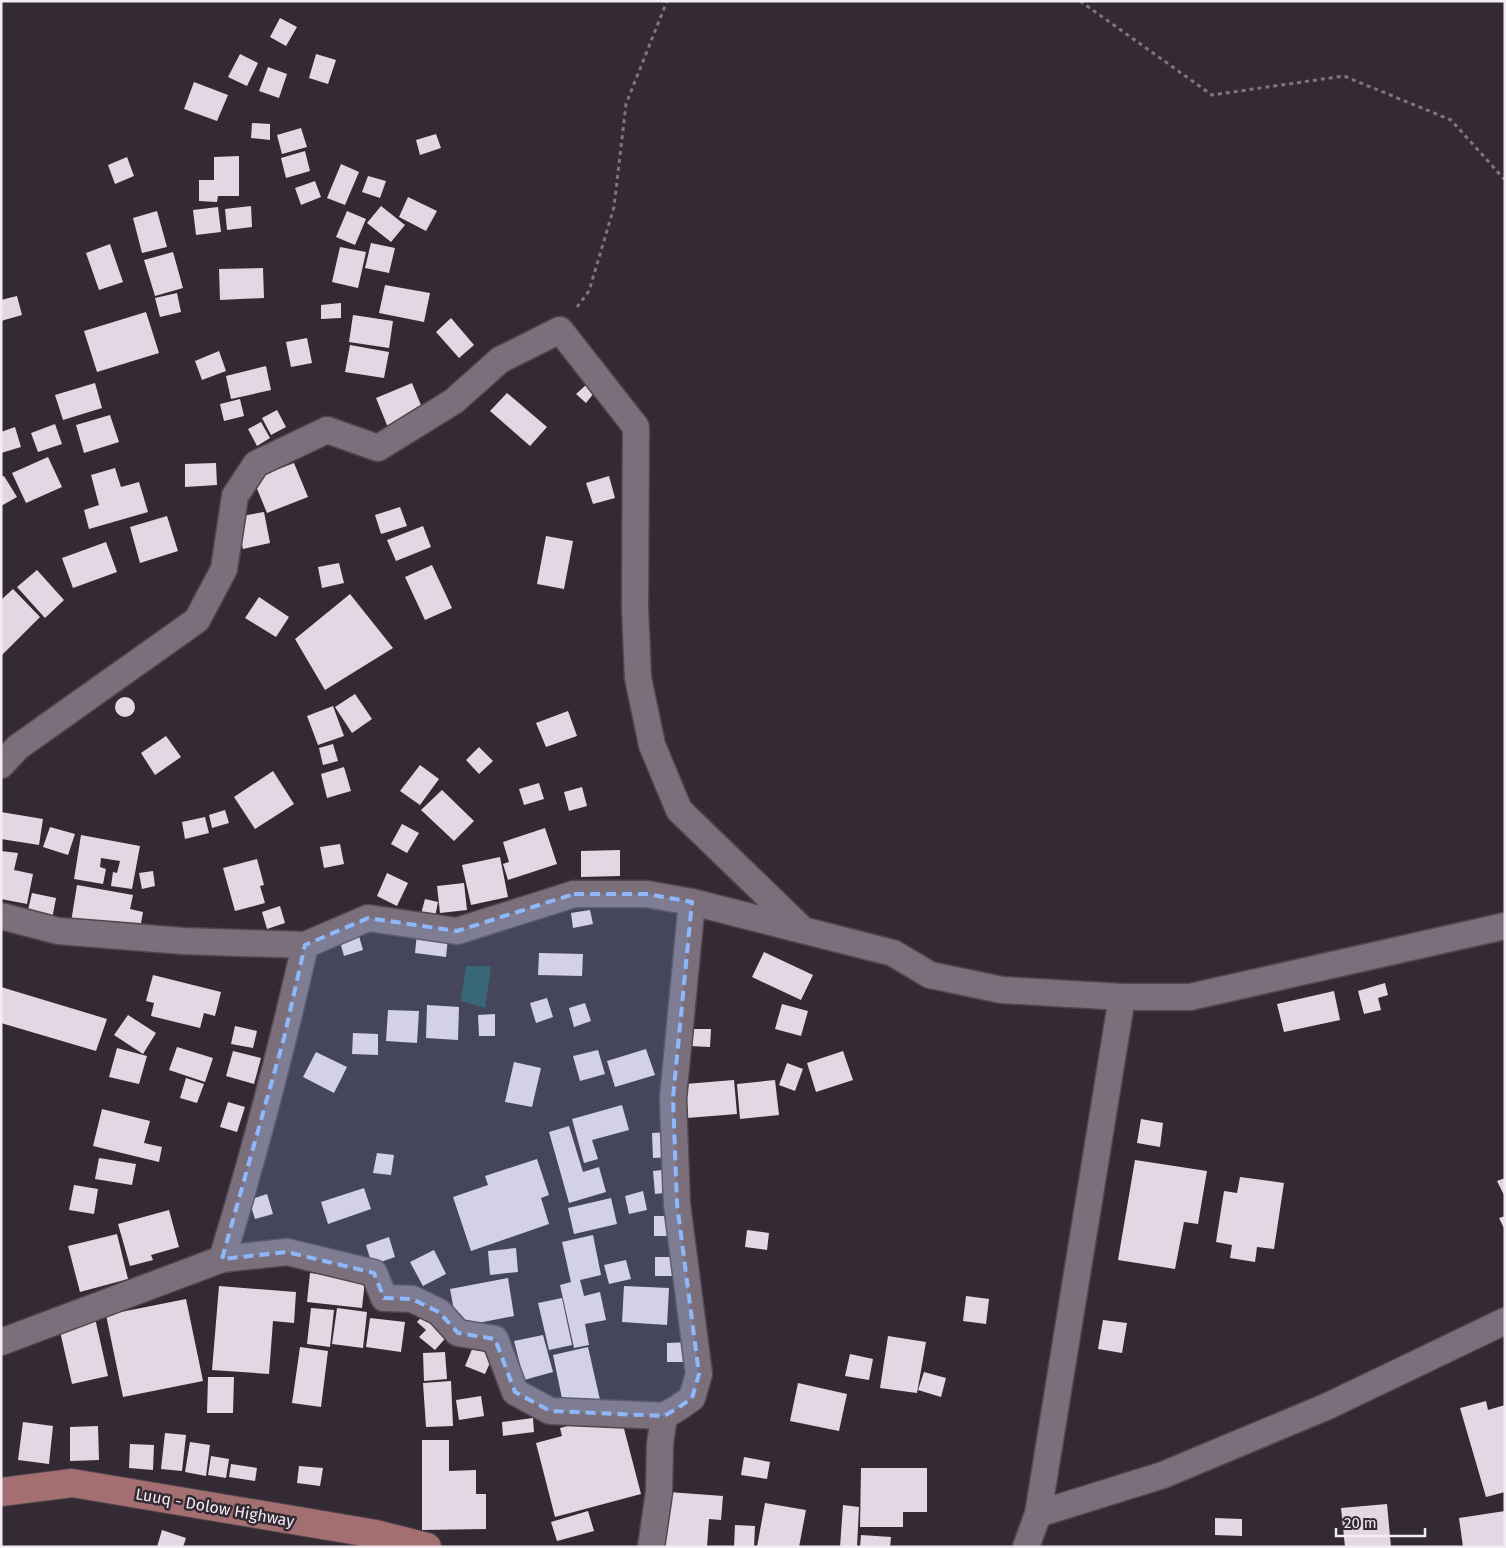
<svg xmlns="http://www.w3.org/2000/svg" width="1506" height="1548" viewBox="0 0 1506 1548" font-family="'Fira Sans',sans-serif">
  <style>
    .water { fill: #235457 }
    .building { fill: #e4d7e4 }
    .lines { fill: none; stroke-linecap: round; stroke-linejoin: round }
    .street-casing { stroke: #50464f; stroke-width: 29 }
    .primary-casing { stroke: #50464f; stroke-width: 30 }
    .path { stroke: #7e757e; stroke-width: 3; stroke-dasharray: 4 4; stroke-linecap: butt }
    .street { stroke: #7b6f7b; stroke-width: 26 }
    .primary { stroke: #a36f70; stroke-width: 28 }
    .marked { fill: #8db9fc; fill-opacity: 0.2; stroke: #8db9fc; stroke-width: 4; stroke-dasharray: 10 6; stroke-linejoin: round }
    .labels { text-anchor: middle; stroke-width: 5; stroke-linejoin: round; paint-order: stroke }
    .street-label { font-size: 16px; fill: #f3ecf3; stroke: #342a34 }
  </style>
  <rect width="100%" height="100%" fill="#342a34"/>
  <!-- water -->
  <path class="water" d="M 466,966 L 491,966 L 485,1008 L 461,1001 Z"/>
  <!-- building -->
  <path class="building" d="M 280,18 L 297,27 L 286,46 L 270,37 Z
    M 240,54 L 258,63 L 247,86 L 228,77 Z
    M 316,54 L 336,60 L 328,84 L 309,78 Z
    M 268,67 L 287,74 L 279,98 L 259,91 Z
    M 194,82 L 228,95 L 217,121 L 184,109 Z
    M 252,123 L 270,124 L 270,140 L 251,138 Z
    M 301,128 L 307,147 L 282,154 L 277,135 Z
    M 436,134 L 441,148 L 420,155 L 416,140 Z
    M 305,151 L 310,171 L 286,178 L 281,158 Z
    M 239,156 L 239,196 L 218,196 L 217,202 L 199,201 L 199,180 L 214,180 L 214,157 Z
    M 127,157 L 134,176 L 115,184 L 108,165 Z
    M 341,164 L 359,172 L 345,205 L 327,198 Z
    M 368,176 L 386,181 L 380,198 L 362,192 Z
    M 315,181 L 321,197 L 301,205 L 295,188 Z
    M 408,197 L 437,211 L 426,231 L 399,217 Z
    M 251,206 L 252,227 L 227,230 L 225,209 Z
    M 381,206 L 405,225 L 391,242 L 367,223 Z
    M 218,207 L 221,232 L 196,235 L 193,210 Z
    M 157,211 L 167,247 L 142,253 L 133,218 Z
    M 347,211 L 366,219 L 355,245 L 336,237 Z
    M 371,243 L 395,248 L 389,273 L 365,268 Z
    M 110,244 L 123,282 L 99,290 L 86,253 Z
    M 340,247 L 366,252 L 358,288 L 332,282 Z
    M 173,252 L 183,288 L 155,296 L 144,260 Z
    M 263,268 L 264,298 L 220,300 L 219,269 Z
    M 385,285 L 430,293 L 424,322 L 379,313 Z
    M 177,293 L 181,312 L 160,317 L 155,298 Z
    M 17,296 L 22,315 L 1,321 L 1,300 Z
    M 341,303 L 341,318 L 321,319 L 321,305 Z
    M 146,312 L 159,353 L 97,372 L 84,331 Z
    M 353,315 L 393,321 L 389,348 L 349,342 Z
    M 451,318 L 474,345 L 459,358 L 436,332 Z
    M 307,338 L 312,363 L 291,367 L 286,342 Z
    M 350,345 L 389,352 L 384,378 L 345,372 Z
    M 219,351 L 226,371 L 202,380 L 195,361 Z
    M 266,366 L 271,390 L 231,399 L 226,376 Z
    M 95,383 L 102,408 L 63,420 L 55,395 Z
    M 412,383 L 425,415 L 389,430 L 376,398 Z
    M 586,385 L 594,393 L 586,403 L 576,394 Z
    M 507,393 L 547,427 L 530,446 L 490,411 Z
    M 240,399 L 244,416 L 224,421 L 220,404 Z
    M 277,410 L 286,427 L 271,435 L 262,418 Z
    M 110,415 L 119,442 L 84,453 L 76,425 Z
    M 261,422 L 270,438 L 257,446 L 248,429 Z
    M 55,424 L 62,444 L 38,452 L 31,433 Z
    M 15,427 L 21,447 L 1,453 L 1,432 Z
    M 48,457 L 62,487 L 26,503 L 12,473 Z
    M 216,463 L 217,485 L 185,487 L 185,464 Z
    M 294,463 L 308,497 L 267,513 L 253,479 Z
    M 115,468 L 121,487 L 139,482 L 148,512 L 89,529 L 84,510 L 99,505 L 91,475 Z
    M 4,476 L 17,497 L 1,506 L 1,477 Z
    M 609,476 L 615,498 L 593,504 L 586,483 Z
    M 400,507 L 407,526 L 381,534 L 375,515 Z
    M 264,512 L 270,543 L 243,549 L 236,517 Z
    M 167,516 L 178,551 L 140,563 L 130,527 Z
    M 423,526 L 431,547 L 396,561 L 387,540 Z
    M 546,536 L 573,541 L 564,589 L 537,584 Z
    M 106,542 L 117,572 L 73,588 L 62,558 Z
    M 339,563 L 344,583 L 322,588 L 318,567 Z
    M 432,565 L 452,608 L 425,620 L 405,577 Z
    M 37,570 L 64,600 L 45,618 L 17,587 Z
    M 13,589 L 40,617 L 1,656 L 1,600 Z
    M 350,594 L 393,648 L 325,690 L 295,639 Z
    M 259,597 L 289,617 L 276,637 L 245,618 Z
    M 355,694 L 372,719 L 352,733 L 335,707 Z
    M115 707a10 10 0 1 1 20 0a10 10 0 1 1-20 0Z
    M 333,706 L 344,736 L 318,745 L 307,716 Z
    M 568,711 L 577,736 L 546,747 L 536,723 Z
    M 166,736 L 181,757 L 155,775 L 141,753 Z
    M 333,744 L 338,761 L 323,765 L 319,748 Z
    M 479,747 L 493,761 L 479,774 L 466,760 Z
    M 420,765 L 439,779 L 420,805 L 400,791 Z
    M 344,767 L 351,791 L 327,798 L 321,774 Z
    M 273,771 L 294,804 L 255,829 L 234,797 Z
    M 539,783 L 544,799 L 524,805 L 519,789 Z
    M 582,787 L 587,806 L 569,811 L 564,792 Z
    M 442,790 L 474,821 L 454,841 L 421,810 Z
    M 225,810 L 229,823 L 212,828 L 209,815 Z
    M 1,812 L 43,819 L 39,845 L 1,839 Z
    M 205,817 L 209,833 L 185,839 L 182,822 Z
    M 402,824 L 419,833 L 407,853 L 391,844 Z
    M 50,827 L 75,834 L 68,855 L 43,847 Z
    M 545,828 L 557,864 L 508,880 L 503,864 L 509,862 L 503,842 Z
    M 81,835 L 140,846 L 132,889 L 111,886 L 113,872 L 117,873 L 120,861 L 101,858 L 100,867 L 106,869 L 103,884 L 74,879 Z
    M 340,844 L 344,864 L 324,868 L 320,847 Z
    M 620,850 L 620,876 L 581,877 L 581,851 Z
    M 1,851 L 18,853 L 14,870 L 33,874 L 27,904 L 1,899 Z
    M 500,857 L 508,897 L 471,905 L 462,865 Z
    M 257,859 L 264,885 L 260,886 L 265,903 L 235,911 L 223,868 Z
    M 153,871 L 155,886 L 142,889 L 139,873 Z
    M 387,873 L 408,883 L 397,906 L 377,896 Z
    M 464,883 L 467,910 L 440,913 L 437,886 Z
    M 77,885 L 133,895 L 130,909 L 143,912 L 139,934 L 71,922 Z
    M 32,893 L 56,898 L 52,919 L 27,914 Z
    M 425,899 L 438,902 L 435,917 L 421,914 Z
    M 280,906 L 285,923 L 267,929 L 262,912 Z
    M 590,910 L 593,924 L 573,928 L 571,913 Z
    M 357,929 L 363,950 L 344,956 L 338,935 Z
    M 417,933 L 448,937 L 446,957 L 415,953 Z
    M 764,952 L 813,975 L 801,1000 L 752,977 Z
    M 539,953 L 583,954 L 582,976 L 538,975 Z
    M 153,975 L 221,992 L 215,1016 L 204,1013 L 200,1028 L 151,1016 L 154,1003 L 146,1001 Z
    M 1385,983 L 1388,995 L 1378,998 L 1381,1010 L 1364,1014 L 1358,991 Z
    M 1,987 L 107,1019 L 96,1051 L 1,1023 Z
    M 1334,991 L 1340,1020 L 1284,1032 L 1277,1004 Z
    M 547,998 L 553,1017 L 536,1023 L 530,1003 Z
    M 585,1003 L 591,1021 L 574,1027 L 569,1008 Z
    M 782,1004 L 808,1011 L 801,1036 L 775,1029 Z
    M 427,1005 L 459,1007 L 458,1040 L 426,1038 Z
    M 388,1010 L 419,1011 L 417,1043 L 386,1041 Z
    M 495,1014 L 495,1036 L 479,1036 L 478,1015 Z
    M 128,1015 L 156,1033 L 143,1054 L 114,1035 Z
    M 235,1026 L 257,1031 L 253,1048 L 231,1044 Z
    M 690,1029 L 711,1029 L 710,1047 L 690,1046 Z
    M 353,1033 L 378,1034 L 378,1055 L 352,1054 Z
    M 177,1047 L 213,1058 L 205,1082 L 169,1070 Z
    M 117,1048 L 147,1056 L 139,1084 L 109,1077 Z
    M 646,1049 L 655,1075 L 615,1087 L 607,1061 Z
    M 598,1050 L 605,1074 L 580,1081 L 573,1056 Z
    M 233,1051 L 261,1058 L 254,1084 L 226,1076 Z
    M 843,1051 L 853,1080 L 816,1092 L 807,1063 Z
    M 316,1052 L 347,1067 L 334,1093 L 303,1077 Z
    M 514,1062 L 541,1068 L 532,1107 L 505,1102 Z
    M 787,1063 L 803,1069 L 795,1091 L 779,1085 Z
    M 186,1078 L 204,1084 L 197,1103 L 180,1098 Z
    M 734,1080 L 737,1114 L 687,1118 L 685,1084 Z
    M 775,1080 L 779,1115 L 740,1119 L 737,1084 Z
    M 228,1102 L 245,1107 L 237,1132 L 220,1127 Z
    M 622,1105 L 629,1130 L 592,1140 L 598,1159 L 584,1163 L 572,1119 Z
    M 102,1109 L 150,1121 L 144,1143 L 162,1147 L 159,1162 L 93,1146 Z
    M 1141,1119 L 1163,1123 L 1160,1147 L 1137,1143 Z
    M 569,1126 L 583,1172 L 599,1167 L 606,1192 L 569,1203 L 549,1132 Z
    M 670,1132 L 671,1157 L 653,1158 L 652,1133 Z
    M 377,1153 L 394,1155 L 391,1175 L 373,1173 Z
    M 99,1158 L 136,1164 L 132,1185 L 95,1179 Z
    M 537,1159 L 549,1195 L 541,1198 L 549,1224 L 471,1251 L 453,1197 L 488,1185 L 485,1176 Z
    M 1135,1160 L 1207,1171 L 1198,1224 L 1184,1222 L 1175,1269 L 1118,1260 Z
    M 670,1169 L 672,1192 L 655,1194 L 653,1171 Z
    M 1240,1177 L 1284,1183 L 1274,1249 L 1257,1247 L 1255,1262 L 1230,1258 L 1232,1245 L 1216,1242 L 1224,1191 L 1237,1193 Z
    M 1505,1178 L 1505,1197 L 1497,1181 Z
    M 74,1185 L 98,1189 L 94,1214 L 69,1210 Z
    M 364,1188 L 371,1209 L 328,1224 L 321,1202 Z
    M 643,1191 L 647,1210 L 629,1214 L 625,1196 Z
    M 267,1194 L 273,1214 L 255,1219 L 249,1200 Z
    M 611,1198 L 617,1224 L 574,1234 L 568,1208 Z
    M 169,1210 L 179,1247 L 151,1255 L 153,1260 L 130,1266 L 118,1224 Z
    M 654,1216 L 669,1216 L 669,1236 L 654,1236 Z
    M 1505,1216 L 1505,1230 L 1499,1218 Z
    M 747,1230 L 769,1233 L 767,1250 L 745,1247 Z
    M 117,1234 L 128,1279 L 80,1292 L 68,1246 Z
    M 593,1235 L 601,1275 L 580,1280 L 584,1296 L 600,1292 L 606,1320 L 585,1324 L 589,1345 L 574,1348 L 560,1285 L 571,1282 L 562,1242 Z
    M 389,1237 L 395,1257 L 372,1265 L 366,1245 Z
    M 516,1248 L 518,1272 L 490,1275 L 488,1251 Z
    M 434,1250 L 446,1274 L 423,1286 L 410,1262 Z
    M 655,1257 L 675,1257 L 675,1276 L 655,1276 Z
    M 626,1260 L 631,1279 L 609,1284 L 604,1265 Z
    M 310,1273 L 365,1280 L 362,1308 L 307,1302 Z
    M 508,1278 L 514,1316 L 457,1327 L 450,1289 Z
    M 219,1286 L 296,1292 L 294,1323 L 273,1321 L 269,1374 L 212,1370 Z
    M 624,1286 L 669,1288 L 667,1325 L 622,1322 Z
    M 966,1296 L 989,1299 L 986,1324 L 963,1321 Z
    M 562,1298 L 572,1345 L 549,1350 L 538,1303 Z
    M 186,1299 L 203,1381 L 123,1397 L 106,1315 Z
    M 311,1308 L 334,1310 L 330,1347 L 307,1344 Z
    M 337,1308 L 367,1312 L 363,1348 L 332,1344 Z
    M 427,1311 L 451,1332 L 435,1350 L 419,1337 L 426,1330 L 417,1322 Z
    M 95,1318 L 108,1376 L 72,1384 L 59,1327 Z
    M 370,1318 L 405,1322 L 401,1352 L 366,1347 Z
    M 1103,1320 L 1127,1323 L 1122,1353 L 1098,1349 Z
    M 543,1335 L 553,1372 L 524,1380 L 514,1341 Z
    M 888,1336 L 926,1342 L 917,1393 L 880,1388 Z
    M 691,1342 L 691,1362 L 667,1362 L 667,1343 Z
    M 300,1347 L 328,1351 L 321,1407 L 292,1403 Z
    M 473,1347 L 493,1356 L 485,1374 L 465,1366 Z
    M 588,1347 L 600,1400 L 564,1408 L 553,1355 Z
    M 445,1352 L 447,1379 L 424,1381 L 423,1353 Z
    M 850,1354 L 873,1359 L 869,1380 L 845,1376 Z
    M 924,1372 L 946,1378 L 941,1397 L 918,1390 Z
    M 208,1377 L 234,1377 L 233,1413 L 207,1413 Z
    M 451,1381 L 453,1426 L 426,1427 L 423,1383 Z
    M 798,1383 L 847,1394 L 839,1431 L 790,1421 Z
    M 481,1396 L 484,1416 L 459,1420 L 456,1400 Z
    M 1486,1401 L 1488,1410 L 1505,1405 L 1505,1492 L 1486,1497 L 1460,1408 Z
    M 533,1418 L 534,1432 L 503,1436 L 502,1422 Z
    M 595,1419 L 597,1427 L 622,1421 L 641,1494 L 555,1517 L 536,1443 L 562,1436 L 560,1428 Z
    M 23,1422 L 53,1426 L 49,1464 L 18,1460 Z
    M 98,1426 L 99,1460 L 70,1461 L 70,1427 Z
    M 165,1433 L 186,1435 L 182,1471 L 161,1469 Z
    M 422,1440 L 449,1440 L 449,1471 L 476,1470 L 476,1494 L 486,1494 L 486,1529 L 422,1530 Z
    M 190,1442 L 210,1445 L 206,1476 L 185,1472 Z
    M 130,1444 L 154,1445 L 153,1470 L 129,1468 Z
    M 211,1456 L 229,1459 L 226,1478 L 208,1475 Z
    M 744,1457 L 770,1462 L 767,1479 L 741,1475 Z
    M 231,1464 L 257,1468 L 255,1481 L 229,1477 Z
    M 299,1466 L 323,1468 L 320,1486 L 297,1483 Z
    M 861,1468 L 927,1468 L 927,1512 L 903,1512 L 903,1527 L 860,1527 Z
    M 669,1492 L 723,1496 L 721,1520 L 709,1519 L 707,1547 L 664,1547 Z
    M 765,1503 L 806,1510 L 799,1547 L 757,1547 Z
    M 1387,1504 L 1391,1547 L 1345,1547 L 1341,1508 Z
    M 843,1505 L 859,1507 L 857,1547 L 840,1547 Z
    M 588,1511 L 594,1531 L 557,1541 L 551,1522 Z
    M 1505,1511 L 1505,1547 L 1463,1547 L 1459,1518 Z
    M 1215,1518 L 1242,1519 L 1242,1536 L 1215,1535 Z
    M 735,1525 L 755,1526 L 754,1547 L 734,1547 Z
    M 162,1530 L 186,1538 L 183,1547 L 157,1547 Z
    M 861,1535 L 891,1537 L 890,1547 L 860,1547 Z"/>
  <g class="lines">
    <!-- street casing -->
    <g class="street-casing">
      <path id="street" d="M 1,765 L 18,747 L 197,620 L 224,569 L 235,496 L 256,464 L 327,430 L 378,448 L 454,401 L 500,360 L 560,330 L 636,427 L 635,607 L 638,678 L 652,745 L 679,810 L 802,929
        M 1,916 L 58,931 L 183,941 L 305,945
        M 222,1259 L 287,1252 L 374,1273 L 384,1298 L 412,1299 L 439,1312 L 458,1333 L 495,1339 L 515,1392 L 550,1411 L 664,1416
        M 1,1342 L 222,1259 C 254,1155 281,1051 305,945 L 368,918 L 457,931 L 574,894 L 647,894 L 692,902 L 893,953 L 930,975 L 1002,990 L 1122,997 L 1190,997 L 1505,926
        M 1038,1514 L 1122,997
        M 651,1547 L 659,1492 L 660,1444 L 664,1416 L 678,1408 L 692,1398 L 699,1374 L 677,1204 L 673,1098 L 692,902
        M 1026,1547 L 1038,1514 L 1163,1475 L 1328,1406 L 1505,1321"/>
    </g>
    <!-- primary casing -->
    <g class="primary-casing">
      <path id="primary" d="M 1,1492 L 72,1483 L 376,1534 L 427,1547"/>
    </g>
    <!-- path -->
    <path class="path" d="M 1080,1 L 1212,95 L 1344,76 L 1451,120 L 1505,180
      M 577,307 L 589,291 L 614,207 L 626,104 L 667,1"/>
    <!-- street -->
    <use href="#street" class="street"/>
    <!-- primary -->
    <use href="#primary" class="primary"/>
  </g>
  <!-- marked area -->
  <path class="marked" d="M 574,894 L 647,894 L 692,902 L 673,1098 L 677,1204 L 699,1374 L 692,1398 L 678,1408 L 664,1416 L 550,1411 L 515,1392 L 495,1339 L 458,1333 L 439,1312 L 412,1299 L 384,1298 L 374,1273 L 287,1252 L 222,1259 L 284,1038 L 305,945 L 368,918 L 457,931 Z"/>
  <g class="labels">
    <!-- street labels -->
    <g class="street-label">
      <text transform="translate(215 1507) rotate(10)" y="6">Luuq - Dolow Highway</text>
    </g>
  </g>
  <!-- border -->
  <rect width="1506" height="1548" fill="none" stroke="#f3ecf3" stroke-width="5"/>
  <!-- scale -->
  <path d="M1336 1528v8h89v-8" fill="none" stroke="#f3ecf3" stroke-width="2.5"/>
  <text x="1344" y="1528" font-size="15" fill="#f3ecf3" stroke="#342a34" stroke-width="4" paint-order="stroke">20 m</text>
</svg>
